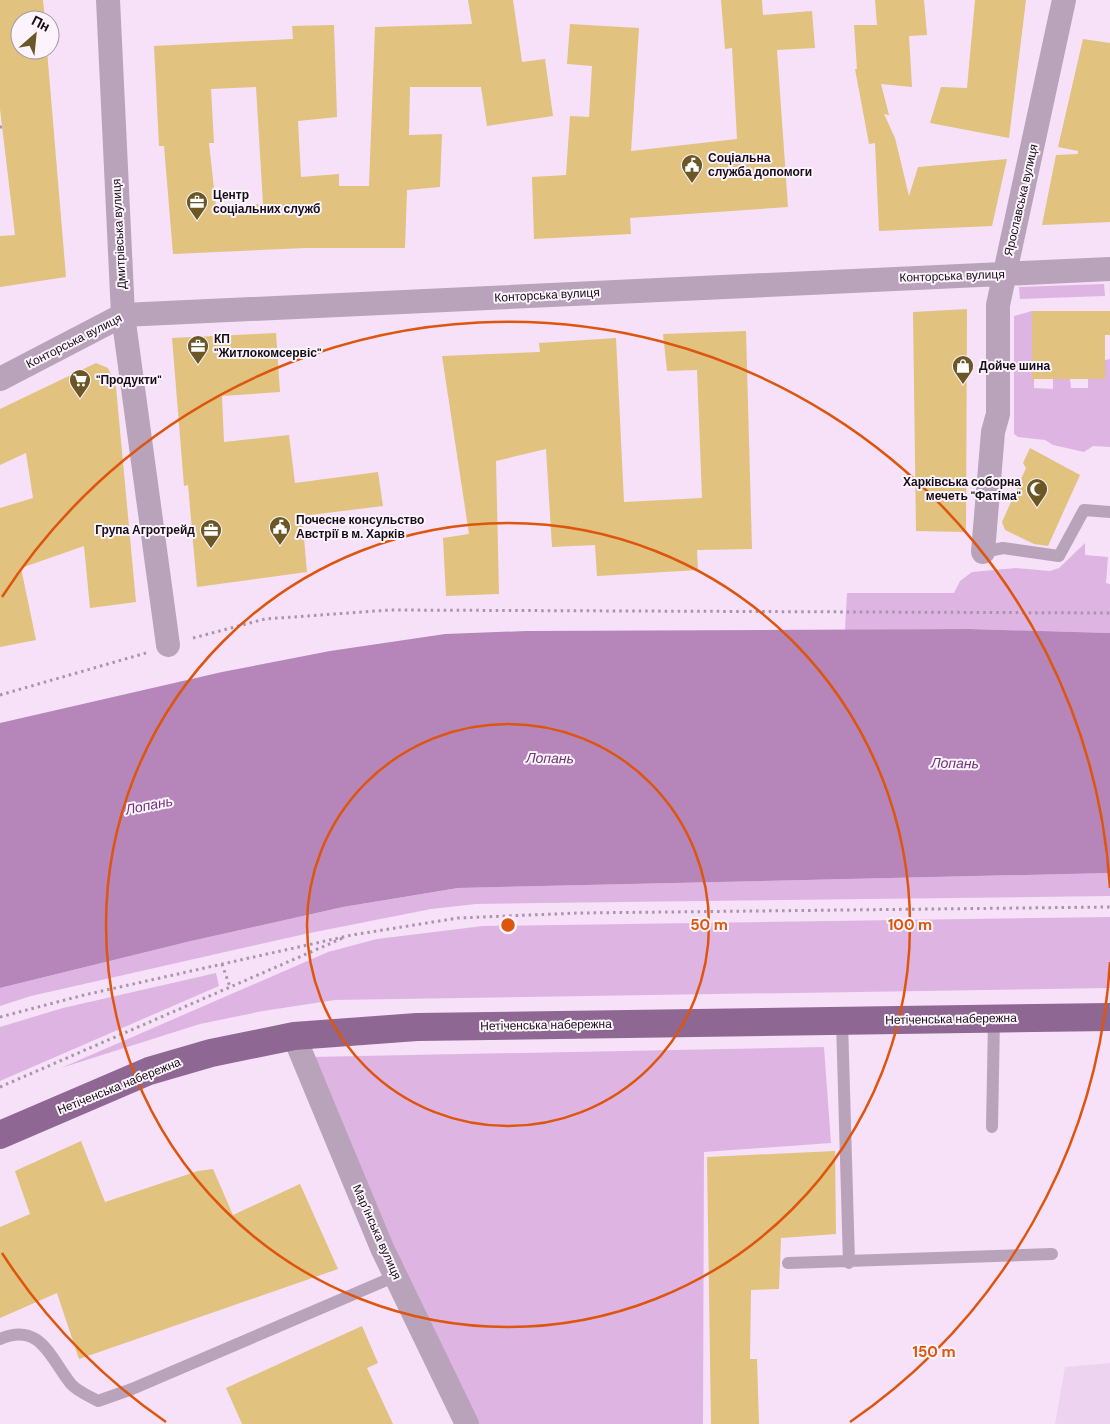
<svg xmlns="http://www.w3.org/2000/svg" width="1110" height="1424" viewBox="0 0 1110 1424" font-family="'DM Sans',sans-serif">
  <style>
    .built { fill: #eed3f1 }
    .green { fill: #deb5e2 }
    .water { fill: #b686bb }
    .building { fill: #e1c27e; fill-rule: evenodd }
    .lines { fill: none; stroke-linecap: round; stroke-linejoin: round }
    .path { stroke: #a696a7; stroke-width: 3; stroke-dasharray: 2.5 4; stroke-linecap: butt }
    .lane { stroke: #b9a3bb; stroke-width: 12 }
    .street { stroke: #b9a3bb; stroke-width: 24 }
    .primary { stroke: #8e6793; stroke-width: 28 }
    .ring { fill: none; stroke: #de550d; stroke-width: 2.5 }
    .labels { text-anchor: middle; stroke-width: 4; stroke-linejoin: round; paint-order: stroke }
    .poi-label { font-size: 12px; font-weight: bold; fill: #160f17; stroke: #fcf3fc; text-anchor: start }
    .street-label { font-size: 12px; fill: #160f17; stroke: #fcf3fc }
    .water-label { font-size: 14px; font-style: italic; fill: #703577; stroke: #fcf3fc }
    .centre { fill: #de550d; stroke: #fcf3fc; stroke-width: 2.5 }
    .ring-label { font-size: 15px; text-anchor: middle; font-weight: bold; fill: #de550d; stroke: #fcf3fc; stroke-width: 4; stroke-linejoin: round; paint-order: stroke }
  </style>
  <rect width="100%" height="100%" fill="#f6e1f8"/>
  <!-- built -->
  <path class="built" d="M 1110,1363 L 1110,1424 L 1055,1424 L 1065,1367 Z"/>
  <!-- green -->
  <path class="green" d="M 1104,284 L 1105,296 L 1020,299 L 1019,287 Z
    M 1032,311 L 1032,378 L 1034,379 L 1034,388 L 1053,389 L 1053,379 L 1070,379 L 1071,388 L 1088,388 L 1088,379 L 1105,378 L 1105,360 L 1110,359 L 1110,447 L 1093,446 L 1084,452 L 1053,445 L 1045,440 L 1018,437 L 1014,434 L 1014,316 Z
    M 1085,543 L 1085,555 L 1108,557 L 1106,583 L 1110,584 L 1110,633 L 969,629 L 845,630 L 847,593 L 954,593 L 960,581 L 972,572 L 1016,568 L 1050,571 L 1059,568 Z
    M 1110,873 L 1110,896 L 542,903 L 476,904 L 431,909 L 305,934 L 31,996 L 0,1006 L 0,988 L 191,941 L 343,907 L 458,888 Z
    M 1110,917 L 1110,988 L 335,1000 L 263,1011 L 200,1024 L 61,1068 L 328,952 L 377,939 L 483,926 Z
    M 216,973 L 219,986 L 0,1081 L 0,1027 L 63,1008 Z
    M 824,1047 L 831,1143 L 704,1152 L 703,1424 L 478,1424 L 388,1247 L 310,1057 Z"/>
  <!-- water -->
  <path class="water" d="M 969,629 L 1110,633 L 1110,873 L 458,888 L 343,907 L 191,941 L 0,988 L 0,723 L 222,672 L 330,651 L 445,634 L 526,631 Z"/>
  <!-- building -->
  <path class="building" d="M 0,0 L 43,0 L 45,20 L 20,20 L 20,50 L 47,50 L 66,277 L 0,287 L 0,236 L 15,235 L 0,109 Z
    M 468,0 L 513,0 L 522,62 L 545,59 L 553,116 L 487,126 L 481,87 L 410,87 L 409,135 L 442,134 L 440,187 L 407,190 L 405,248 L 305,248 L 173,254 L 164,146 L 159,146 L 154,46 L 293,39 L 292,26 L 334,25 L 337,117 L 298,121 L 301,177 L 339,174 L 339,186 L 369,186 L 375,27 L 472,24 ZM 256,87 L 263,204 L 216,207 L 209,143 L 214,143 L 211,89 Z
    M 721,0 L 762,0 L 763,15 L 812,11 L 815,48 L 777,50 L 788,207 L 630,218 L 631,234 L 534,239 L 532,177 L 566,175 L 570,116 L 589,117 L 592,66 L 567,64 L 570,24 L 639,28 L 631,151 L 737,139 L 732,48 L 725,49 Z
    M 875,0 L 924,0 L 927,35 L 909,36 L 912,87 L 881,84 L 889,115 L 884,114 L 895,138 L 909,196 L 918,167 L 1007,159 L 992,226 L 879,231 L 875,143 L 869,144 L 855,69 L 857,69 L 854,25 L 877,25 Z
    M 975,0 L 1026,0 L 1009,138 L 930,123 L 941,87 L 967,88 Z
    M 1083,39 L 1110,43 L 1110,222 L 1042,225 L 1056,155 L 1078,154 L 1078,151 L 1058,147 Z
    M 967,309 L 966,532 L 916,531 L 913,312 Z
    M 1032,311 L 1110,311 L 1110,335 L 1105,335 L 1105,379 L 1032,379 Z
    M 746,331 L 752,549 L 697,550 L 698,570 L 597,576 L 595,545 L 552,547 L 546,449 L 496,461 L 499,594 L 446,596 L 443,538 L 469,534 L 442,356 L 540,352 L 539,343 L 616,338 L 624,502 L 702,498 L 697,370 L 667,371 L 663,334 Z
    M 276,333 L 280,392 L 222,396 L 224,442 L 289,435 L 295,483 L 378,472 L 383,506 L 302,516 L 307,572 L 197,587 L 188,485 L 184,486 L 172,338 Z
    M 96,363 L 108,368 L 116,387 L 136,602 L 90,608 L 84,546 L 21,568 L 36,640 L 0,647 L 0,508 L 33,498 L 26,453 L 0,465 L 0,409 Z
    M 1030,448 L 1080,475 L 1048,546 L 1034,544 L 1005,530 L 1002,522 L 1026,468 L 1023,463 Z
    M 81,1141 L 105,1202 L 198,1171 L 213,1169 L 233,1215 L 300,1184 L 338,1269 L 79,1359 L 57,1293 L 0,1318 L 0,1227 L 30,1214 L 15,1171 Z
    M 835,1151 L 836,1234 L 781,1238 L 779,1289 L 751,1290 L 750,1359 L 757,1359 L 759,1424 L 711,1424 L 707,1157 Z
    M 362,1326 L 378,1363 L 367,1368 L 393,1424 L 242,1424 L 226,1388 Z"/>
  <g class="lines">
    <!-- path -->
    <path class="path" d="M 0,127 L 2,127
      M 193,638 L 265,619 L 390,610 L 1110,613
      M 0,695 L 146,653
      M 222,964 L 230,987
      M 0,1017 L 84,995 L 352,935 L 458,918 L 579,913 L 1110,907
      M 0,1087 L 343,938"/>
    <!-- lane -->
    <path class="lane" d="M 983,552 L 1003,548 L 1059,556 L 1084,510 L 1110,512
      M 842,1021 L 849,1263
      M 992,1127 L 994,1019
      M 788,1263 L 1052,1254
      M 0,1339 C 41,1321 51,1360 71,1384 C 77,1391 89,1396 98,1401 L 132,1389 L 396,1276"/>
    <!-- street -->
    <path class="street" d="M 108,0 L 123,315 L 168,645
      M 0,379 L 123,315 L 1110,269
      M 983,552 L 993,432 L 998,414 L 998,305 L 1064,0
      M 294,1036 L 382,1248 L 467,1424"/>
    <!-- primary -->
    <path class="primary" d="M 0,1135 L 149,1071 L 211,1053 L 294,1036 L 417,1027 L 1110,1017"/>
  </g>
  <!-- distance rings -->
  <g class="ring">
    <circle cx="508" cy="925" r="201"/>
    <circle cx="508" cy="925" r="402"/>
    <path d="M1110 962A603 603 0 0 1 850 1422M166 1422A603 603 0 0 1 2 1253M2 597A603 603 0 0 1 1110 888"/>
  </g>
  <!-- icons -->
  <defs>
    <g id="civic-pin" transform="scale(1.125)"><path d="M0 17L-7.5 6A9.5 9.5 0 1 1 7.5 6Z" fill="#6b5726" stroke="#fcf3fc"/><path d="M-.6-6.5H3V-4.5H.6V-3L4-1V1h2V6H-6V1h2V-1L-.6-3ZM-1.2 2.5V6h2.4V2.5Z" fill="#fff"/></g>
    <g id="office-pin" transform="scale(1.125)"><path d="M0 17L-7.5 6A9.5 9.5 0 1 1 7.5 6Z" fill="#6b5726" stroke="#fcf3fc"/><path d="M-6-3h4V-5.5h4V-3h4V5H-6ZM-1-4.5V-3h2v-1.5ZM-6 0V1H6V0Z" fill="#fff"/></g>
    <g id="shop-pin" transform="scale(1.125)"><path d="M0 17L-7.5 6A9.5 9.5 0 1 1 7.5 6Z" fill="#6b5726" stroke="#fcf3fc"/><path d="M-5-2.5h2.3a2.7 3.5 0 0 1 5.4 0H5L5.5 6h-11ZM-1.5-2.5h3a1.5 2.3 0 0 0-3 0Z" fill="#fff"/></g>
    <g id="supermarket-pin" transform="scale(1.125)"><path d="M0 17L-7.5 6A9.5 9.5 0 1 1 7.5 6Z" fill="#6b5726" stroke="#fcf3fc"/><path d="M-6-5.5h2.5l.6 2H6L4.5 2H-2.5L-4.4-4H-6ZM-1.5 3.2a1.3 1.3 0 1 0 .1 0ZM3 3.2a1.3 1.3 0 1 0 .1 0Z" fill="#fff"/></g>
    <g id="mosque-pin" transform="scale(1.125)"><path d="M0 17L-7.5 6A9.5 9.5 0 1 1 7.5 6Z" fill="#6b5726" stroke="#fcf3fc"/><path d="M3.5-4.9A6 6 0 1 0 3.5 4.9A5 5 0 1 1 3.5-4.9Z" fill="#fff"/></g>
  </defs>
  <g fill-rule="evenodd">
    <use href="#civic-pin" x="692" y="165"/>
    <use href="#office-pin" x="197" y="202"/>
    <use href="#office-pin" x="198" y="346"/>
    <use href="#shop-pin" x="963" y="366"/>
    <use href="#supermarket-pin" x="80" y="380"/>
    <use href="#mosque-pin" x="1037" y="489"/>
    <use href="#civic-pin" x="280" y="527"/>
    <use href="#office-pin" x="211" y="530"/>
  </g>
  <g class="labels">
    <!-- poi labels -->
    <g class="poi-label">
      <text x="708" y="162">Соціальна<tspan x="708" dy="14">служба допомоги</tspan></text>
      <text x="213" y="199">Центр<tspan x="213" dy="14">соціальних служб</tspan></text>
      <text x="214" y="343">КП<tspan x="214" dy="14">"Житлокомсервіс"</tspan></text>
      <text x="979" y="370">Дойче шина</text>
      <text x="96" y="384">"Продукти"</text>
      <text x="1021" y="486" text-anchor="end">Харківська соборна<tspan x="1021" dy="14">мечеть "Фатіма"</tspan></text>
      <text x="296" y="524">Почесне консульство<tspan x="296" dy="14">Австрії в м. Харків</tspan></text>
      <text x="195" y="534" text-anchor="end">Група Агротрейд</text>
    </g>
    <!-- street labels -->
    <g class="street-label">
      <text transform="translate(1021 200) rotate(-77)" y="4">Ярославська вулиця</text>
      <text transform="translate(119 234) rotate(-93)" y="4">Дмитрівська вулиця</text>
      <text transform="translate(952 276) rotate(-2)" y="4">Конторська вулиця</text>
      <text transform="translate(547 295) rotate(-3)" y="4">Конторська вулиця</text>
      <text transform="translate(74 341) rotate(-27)" y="4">Конторська вулиця</text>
      <text transform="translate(951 1019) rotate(-1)" y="4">Нетіченська набережна</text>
      <text transform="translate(546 1025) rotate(-1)" y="4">Нетіченська набережна</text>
      <text transform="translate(119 1086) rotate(-22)" y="4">Нетіченська набережна</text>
      <text transform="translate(377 1232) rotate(66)" y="4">Мар’їнська вулиця</text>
    </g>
    <!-- water labels -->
    <g class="water-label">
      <text transform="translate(550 758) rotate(1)" y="5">Лопань</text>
      <text transform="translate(955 763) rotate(1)" y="5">Лопань</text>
      <text transform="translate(149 805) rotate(-11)" y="5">Лопань</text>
    </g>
  </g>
  <circle cx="508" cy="925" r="8" class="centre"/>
  <g class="ring-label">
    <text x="709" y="930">50 m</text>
    <text x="910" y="930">100 m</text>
    <text x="934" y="1357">150 m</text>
  </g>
  <!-- north arrow -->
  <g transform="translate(35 35) rotate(27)"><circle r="24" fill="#fcf3fc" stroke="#a098a0"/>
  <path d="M0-4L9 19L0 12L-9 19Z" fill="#6b5726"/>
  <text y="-8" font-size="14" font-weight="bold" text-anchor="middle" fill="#160f17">Пн</text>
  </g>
</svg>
